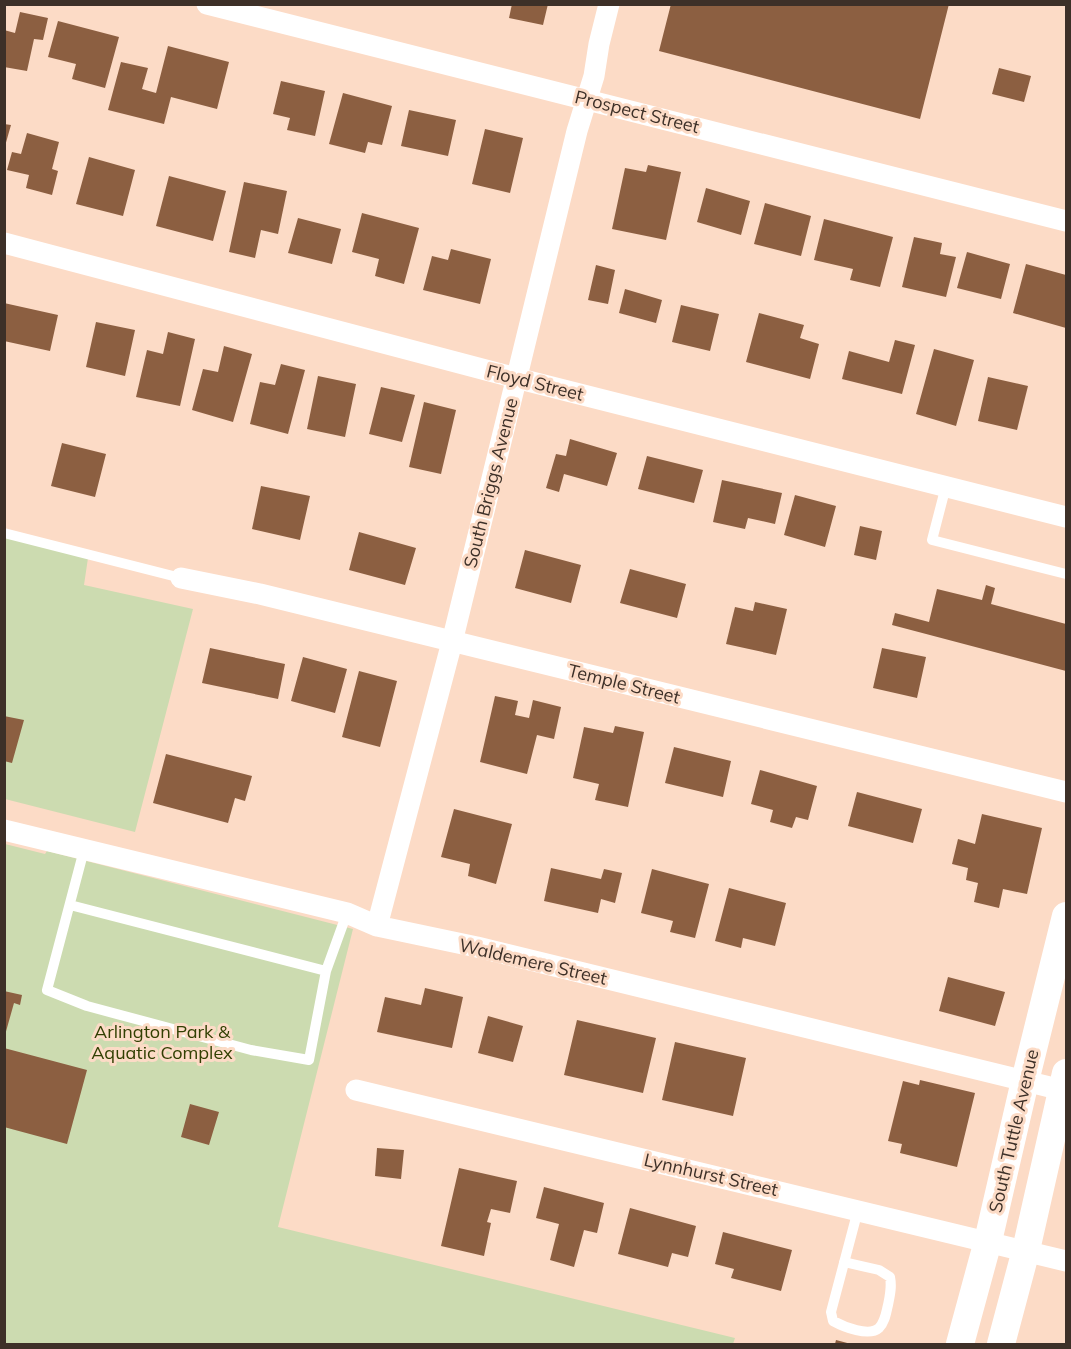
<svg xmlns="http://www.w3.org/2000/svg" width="1071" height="1349" viewBox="0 0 1071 1349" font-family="Mulish,sans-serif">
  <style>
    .green { fill: #ccdbb0 }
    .building { fill: #8c5f41 }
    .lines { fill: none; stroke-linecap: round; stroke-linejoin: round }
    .lane { stroke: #fff; stroke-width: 10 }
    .street { stroke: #fff; stroke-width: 21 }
    .secondary { stroke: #fff; stroke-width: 28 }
    .labels { text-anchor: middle; stroke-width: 6; stroke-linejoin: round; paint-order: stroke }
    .street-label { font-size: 18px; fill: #3d3028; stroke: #fcdbc6 }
    .park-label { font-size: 18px; fill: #313f02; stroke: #fcdbc6 }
  </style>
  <rect width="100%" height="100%" fill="#fcdbc6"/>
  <!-- green -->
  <path class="green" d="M 5,537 L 88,558 L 84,585 L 193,609 L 135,832 L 5,799 Z
    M 5,844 L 45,854 L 47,851 L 353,929 L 278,1227 L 735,1338 L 733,1344 L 5,1344 Z"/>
  <!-- building -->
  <path class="building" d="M 512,4 L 548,4 L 543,25 L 509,18 Z
    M 671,4 L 949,4 L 920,119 L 659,51 Z
    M 20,12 L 48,18 L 43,40 L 34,39 L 27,71 L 4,67 L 4,30 L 15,33 Z
    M 58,21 L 119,37 L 105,88 L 72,79 L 76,64 L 48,57 Z
    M 168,46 L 229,62 L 217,109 L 171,97 L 164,124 L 108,110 L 121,62 L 148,68 L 142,89 L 156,93 Z
    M 999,68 L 1031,76 L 1024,102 L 992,94 Z
    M 281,81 L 325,91 L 315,136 L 287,130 L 290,118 L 273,114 Z
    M 343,93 L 392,106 L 382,145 L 368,142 L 365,153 L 329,144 Z
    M 409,110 L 456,120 L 448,156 L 401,146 Z
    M 4,124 L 11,125 L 5,146 L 4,146 Z
    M 485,129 L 523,138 L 510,193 L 472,184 Z
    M 27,133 L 59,142 L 52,169 L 58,171 L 52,195 L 26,188 L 29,175 L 7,170 L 12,152 L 21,154 Z
    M 89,157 L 135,170 L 123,216 L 76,204 Z
    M 648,165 L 681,172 L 666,240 L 612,229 L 625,168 L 646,172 Z
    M 169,176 L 226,191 L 213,241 L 156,226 Z
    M 244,182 L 287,191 L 278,234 L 261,230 L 255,258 L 229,252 Z
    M 706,188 L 750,201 L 741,235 L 697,222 Z
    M 765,203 L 811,216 L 801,256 L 754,244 Z
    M 362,213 L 419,228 L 404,284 L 375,276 L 379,259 L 352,252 Z
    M 298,218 L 341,229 L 332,264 L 288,253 Z
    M 824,219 L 893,237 L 880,287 L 850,280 L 853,269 L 814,260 Z
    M 914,237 L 942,243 L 940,254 L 956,257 L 946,297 L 902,287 Z
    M 451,249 L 491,259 L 480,304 L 423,290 L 432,256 L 448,260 Z
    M 967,252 L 1010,264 L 1001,299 L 957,288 Z
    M 1026,264 L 1066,275 L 1066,328 L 1013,313 Z
    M 596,265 L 615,270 L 608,304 L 588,300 Z
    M 625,289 L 662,300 L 656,323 L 619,313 Z
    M 4,303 L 58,315 L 50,351 L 4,341 Z
    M 681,305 L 719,314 L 710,351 L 672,342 Z
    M 759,313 L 804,325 L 800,338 L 819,344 L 810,379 L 746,362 Z
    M 96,322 L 135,330 L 125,376 L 86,367 Z
    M 168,332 L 195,339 L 180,406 L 136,397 L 147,350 L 163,354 Z
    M 895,340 L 915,345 L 902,394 L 842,379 L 849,351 L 889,362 Z
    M 224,346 L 252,354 L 233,422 L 192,410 L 203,369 L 218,372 Z
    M 934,349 L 974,360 L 956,426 L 916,414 Z
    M 281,364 L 305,370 L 288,434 L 250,424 L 260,382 L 275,385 Z
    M 318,376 L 356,384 L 345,437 L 307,429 Z
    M 988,377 L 1028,386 L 1017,430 L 978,421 Z
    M 381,387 L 415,395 L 402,442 L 369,434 Z
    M 424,402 L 456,410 L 441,474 L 409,467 Z
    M 570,439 L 617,453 L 607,486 L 564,474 L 559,492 L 546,488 L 556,454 L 566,456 Z
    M 62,443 L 106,454 L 95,497 L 51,486 Z
    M 647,456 L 703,470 L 694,503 L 638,489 Z
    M 722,480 L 782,493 L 775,524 L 748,518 L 745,529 L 713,522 Z
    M 261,486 L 310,496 L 300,540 L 252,529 Z
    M 795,495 L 836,506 L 825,547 L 784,535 Z
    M 860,526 L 882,531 L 876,560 L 854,555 Z
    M 359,532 L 416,548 L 405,585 L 349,570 Z
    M 525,550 L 581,565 L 571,603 L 515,588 Z
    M 630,569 L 686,584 L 677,618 L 620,603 Z
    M 986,585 L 995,588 L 991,604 L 1066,624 L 1066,671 L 892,625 L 895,613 L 929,622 L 937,589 L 982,600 Z
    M 755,602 L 787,609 L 776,655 L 726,644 L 735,607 L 753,611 Z
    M 210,648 L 285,664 L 278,699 L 202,683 Z
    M 882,648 L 926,657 L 917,698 L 873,688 Z
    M 303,657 L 347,669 L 335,713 L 291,701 Z
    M 359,671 L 397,681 L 380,747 L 342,737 Z
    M 495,696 L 518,701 L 515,715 L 529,718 L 533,700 L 561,707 L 554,739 L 537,735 L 527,774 L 480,762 Z
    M 4,716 L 24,720 L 12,763 L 4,761 Z
    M 615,726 L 644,732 L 628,807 L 595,800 L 599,784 L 573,778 L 584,727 L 613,733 Z
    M 674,747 L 731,761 L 723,797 L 665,783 Z
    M 166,754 L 252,776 L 245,801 L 235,798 L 228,823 L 153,803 Z
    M 760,770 L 817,786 L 808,820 L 796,817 L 792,828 L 770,822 L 773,810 L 751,804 Z
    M 857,792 L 922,809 L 913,843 L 848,826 Z
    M 454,809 L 512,824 L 496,884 L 468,876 L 470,864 L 441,857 Z
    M 982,814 L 1042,828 L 1027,894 L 1003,889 L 999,908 L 974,902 L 978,883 L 966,880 L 968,868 L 952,864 L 958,839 L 975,844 Z
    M 551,868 L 601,879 L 604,869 L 622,873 L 615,903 L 601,899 L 598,913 L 544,901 Z
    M 652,869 L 709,884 L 695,938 L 670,932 L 673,921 L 641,913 Z
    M 729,888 L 786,903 L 775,946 L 743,938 L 741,948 L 715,941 Z
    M 948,977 L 1005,992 L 995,1026 L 939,1011 Z
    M 425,988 L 463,997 L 452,1048 L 377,1032 L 385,997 L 421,1005 Z
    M 4,991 L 22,995 L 20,1005 L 14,1003 L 5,1035 Z
    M 488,1016 L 523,1026 L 513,1062 L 478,1053 Z
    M 577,1020 L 656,1038 L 643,1093 L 564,1075 Z
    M 675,1042 L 746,1058 L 733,1116 L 662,1100 Z
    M 4,1048 L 87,1070 L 67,1144 L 4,1127 Z
    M 920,1080 L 975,1093 L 957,1167 L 900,1153 L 902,1144 L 888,1141 L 903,1081 L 919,1085 Z
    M 190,1104 L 219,1112 L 209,1145 L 181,1137 Z
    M 377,1148 L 404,1150 L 401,1179 L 375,1176 Z
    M 459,1168 L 517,1181 L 510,1213 L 491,1209 L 487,1222 L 491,1223 L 484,1256 L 441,1246 Z
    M 544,1187 L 604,1203 L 597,1233 L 584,1230 L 574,1267 L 550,1260 L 559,1224 L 536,1218 Z
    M 630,1208 L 696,1226 L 688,1257 L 672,1253 L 668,1267 L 618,1254 Z
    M 723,1232 L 792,1250 L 781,1291 L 731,1278 L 734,1269 L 715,1264 Z
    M 836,1340 L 851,1344 L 835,1344 Z"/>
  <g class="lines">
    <!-- lane -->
    <path class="lane" d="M 946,486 L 932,540 L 1066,574
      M 4,533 L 181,578
      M 84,850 L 47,990 L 87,1006 L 251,1050 L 309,1060 L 326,971 L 347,913
      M 70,905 L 326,971
      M 844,1262 L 879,1270 L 890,1277 C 892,1287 890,1295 888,1305 C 886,1313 885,1322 879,1328 C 869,1337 844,1327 833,1321 L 831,1312 L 858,1210"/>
    <!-- street -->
    <path class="street" d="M 207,4 L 1066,221
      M 4,243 L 516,378 L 1066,517
      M 181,578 L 260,594 L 1066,792
      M 4,830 L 347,913 L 377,926 L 477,947 L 1062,1090
      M 377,926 L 452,642 L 577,131 L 594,76 L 599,44 L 609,4
      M 356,1090 L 1066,1261"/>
    <!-- secondary -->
    <path class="secondary" d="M 960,1344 L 988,1241 L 1025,1081 L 1066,916
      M 1001,1344 L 1026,1250 L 1066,1073"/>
  </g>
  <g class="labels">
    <!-- street labels -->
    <g class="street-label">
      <text transform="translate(637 112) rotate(14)" y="6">Prospect Street</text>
      <text transform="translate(535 383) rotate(14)" y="6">Floyd Street</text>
      <text transform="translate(491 483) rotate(-76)" y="6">South Briggs Avenue</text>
      <text transform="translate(624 684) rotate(14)" y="6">Temple Street</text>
      <text transform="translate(533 962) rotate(13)" y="6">Waldemere Street</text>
      <text transform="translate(1014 1131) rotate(-77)" y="6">South Tuttle Avenue</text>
      <text transform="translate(711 1175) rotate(13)" y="6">Lynnhurst Street</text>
    </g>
    <!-- park labels -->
    <g class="park-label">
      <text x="162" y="1038">Arlington Park &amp;<tspan x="162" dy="21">Aquatic Complex</tspan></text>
    </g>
  </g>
  <!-- border -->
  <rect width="1071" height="1349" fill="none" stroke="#3d3028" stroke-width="12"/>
</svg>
